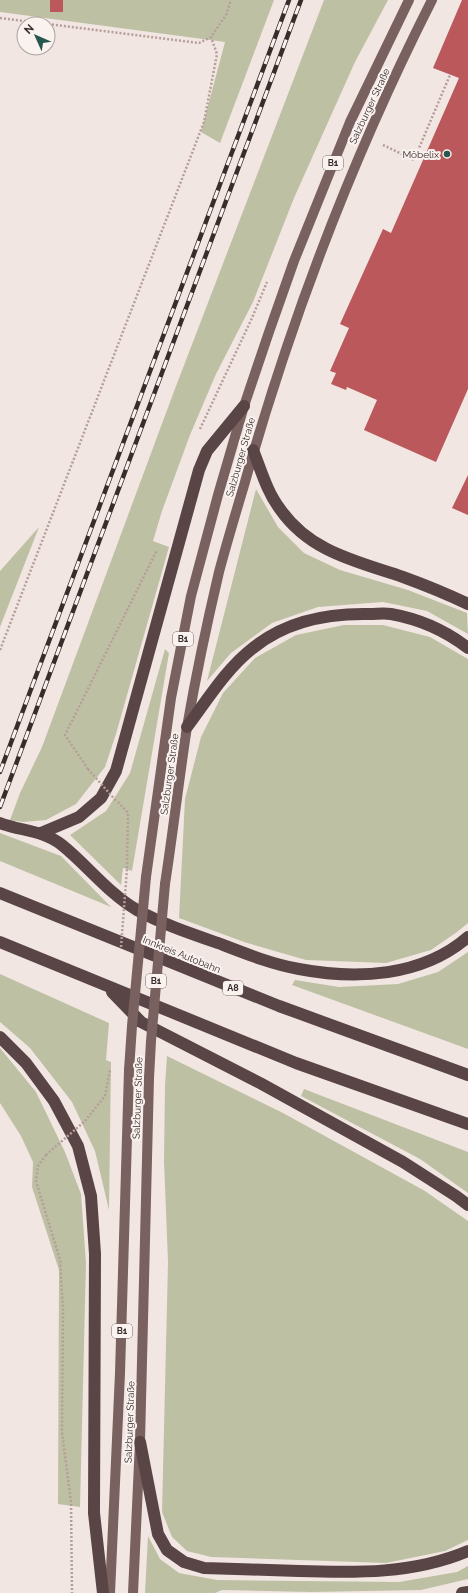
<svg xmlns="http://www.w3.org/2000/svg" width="468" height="1593" viewBox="0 0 468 1593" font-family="Raleway,sans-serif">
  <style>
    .green { fill: #bec0a3 }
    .building { fill: #ba585b }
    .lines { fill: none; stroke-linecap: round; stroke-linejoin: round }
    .path { stroke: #b59e99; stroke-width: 2.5; stroke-dasharray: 2 2; stroke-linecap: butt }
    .primary { stroke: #79615f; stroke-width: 10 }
    .motorway { stroke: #594545; stroke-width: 12 }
    .rail-casing { stroke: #392d2c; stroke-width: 4.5 }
    .rail { stroke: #f9f2ef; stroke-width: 3; stroke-dasharray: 9; stroke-linecap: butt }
    .path-bridge { stroke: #b59e99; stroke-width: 2.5; stroke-dasharray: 2 2; stroke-linecap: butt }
    .primary-bridge { stroke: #79615f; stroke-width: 10 }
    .poi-dot { fill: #26564d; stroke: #f9f2ef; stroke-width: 1.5 }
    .labels { text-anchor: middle; stroke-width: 4; stroke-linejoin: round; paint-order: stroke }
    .shield { fill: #f9f2ef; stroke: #736866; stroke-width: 1 }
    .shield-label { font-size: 9px; font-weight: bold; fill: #392d2c }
    .street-label { font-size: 10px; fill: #392d2c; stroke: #f9f2ef }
    .poi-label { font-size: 10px; fill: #392d2c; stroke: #f9f2ef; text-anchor: end }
  </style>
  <rect width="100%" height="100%" fill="#f2e6e3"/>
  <!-- green -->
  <path class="green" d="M 0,0 L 274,0 L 220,143 L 201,132 L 225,42 L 0,12 Z
    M 324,0 L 388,0 L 355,62 L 294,198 L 253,302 L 216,374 L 190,435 L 162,511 L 153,541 L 169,547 L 116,734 L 105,767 L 76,804 L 46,820 L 23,822 L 10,820 L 20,793 L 42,747 L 173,394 Z
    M 256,489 L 278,527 L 304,553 L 340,570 L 408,590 L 467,613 L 468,634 L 427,611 L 383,602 L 318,607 L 272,623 L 231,653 L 207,681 Z
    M 39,527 L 0,627 L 0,571 Z
    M 344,625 L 383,625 L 430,637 L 468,659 L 468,923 L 457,932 L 431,950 L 386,963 L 306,960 L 244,942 L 179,918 L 185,799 L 201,737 L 223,693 L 255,658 L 296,635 Z
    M 165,649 L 169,653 L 132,871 L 123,868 L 121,885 L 70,835 L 106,811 L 130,773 Z
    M 0,833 L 61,856 L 111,907 L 0,861 Z
    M 468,952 L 468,1049 L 292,985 L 295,980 L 339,987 L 398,984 L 438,972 Z
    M 0,974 L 109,1023 L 106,1060 L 111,1062 L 109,1210 L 95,1151 L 72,1102 L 30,1048 L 0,1022 Z
    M 0,1048 L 36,1092 L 65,1152 L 81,1194 L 86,1263 L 80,1507 L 58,1504 L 59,1270 L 32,1187 L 33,1162 L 21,1136 L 0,1103 Z
    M 167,1056 L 283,1113 L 425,1191 L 468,1221 L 468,1540 L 445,1551 L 386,1563 L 211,1557 L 187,1551 L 172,1537 L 162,1512 L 168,1262 L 164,1161 L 165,1085 Z
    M 304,1089 L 468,1152 L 468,1193 L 420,1159 L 301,1096 Z
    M 148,1536 L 160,1559 L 179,1573 L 217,1580 L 399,1582 L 457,1572 L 468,1566 L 468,1579 L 421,1590 L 311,1592 L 222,1590 L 215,1593 L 145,1593 Z"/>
  <!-- building -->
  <path class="building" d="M 50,0 L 63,0 L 63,12 L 50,12 Z
    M 462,0 L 468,0 L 468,389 L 436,462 L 364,430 L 377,400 L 347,387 L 346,390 L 331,384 L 336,373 L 330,371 L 349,328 L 340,324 L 383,229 L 391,233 L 459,78 L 433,68 Z
    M 468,475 L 468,515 L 452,508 Z"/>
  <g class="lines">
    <!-- path -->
    <path class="path" d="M 0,18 L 47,24
      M 48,24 L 199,43 L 211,37 L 226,15 L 231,0
      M 383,145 L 414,160 L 450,75
      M 200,429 L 252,318 L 267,282
      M 0,650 L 204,122 L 217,54 L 211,37
      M 88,769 L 65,735 L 157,550
      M 118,802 L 128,813 L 127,869
      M 85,1121 L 105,1096 L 110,1070
      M 46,1155 L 38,1166 L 36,1181 L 60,1260 L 63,1309 L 62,1432 L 71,1502 L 72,1593"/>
    <!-- primary -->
    <path class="primary" d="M 146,877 L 171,698 L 191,596 L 218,495 L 244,406 L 269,332 L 294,261 L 350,122 L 409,0
      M 165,884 C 173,832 179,779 187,727 C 196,675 207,623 219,572 C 227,542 236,512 245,482 C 292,316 354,154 432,0
      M 110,1593 L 120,1373 L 129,1070
      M 133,1593 L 140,1442 L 149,1078"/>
    <!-- motorway -->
    <path class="motorway" d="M 253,450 C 261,470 267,492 280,509 C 310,552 356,561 403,577 C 425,585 447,594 468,604
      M 187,727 C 208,699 226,669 253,648 C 286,621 328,613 370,614 C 377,614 384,613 391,614 C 419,619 446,631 468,648
      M 0,823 C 21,831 43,830 62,845 C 88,866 108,893 137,910 C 162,924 192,934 218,943 C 244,953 271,964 299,969 C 356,980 422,977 468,937
      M 41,833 L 79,817 L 101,798 L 116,771 L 199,470 L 207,451 L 244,406
      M 0,893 L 279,1006 L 468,1075
      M 0,942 L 296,1063 L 468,1124
      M 112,992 L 141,1022 L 260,1083 L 403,1162 L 456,1196 L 468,1205
      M 0,1037 L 26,1063 L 54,1101 L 78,1146 L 91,1196 L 95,1254 L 94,1513 L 103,1593
      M 140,1442 L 158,1534 L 167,1550 L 184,1562 L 204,1568 C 236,1569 267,1570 299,1571 C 356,1573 414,1574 468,1551
      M 462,1593 L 468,1592"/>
    <!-- rail casing -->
    <g class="rail-casing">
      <path id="rail" d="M 0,772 L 289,0
        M 0,807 L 301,0"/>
    </g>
    <!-- rail -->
    <use href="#rail" class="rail"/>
    <!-- path-bridge -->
    <path class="path-bridge" d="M 88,769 L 117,802
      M 121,947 L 127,869
      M 46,1155 L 85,1121"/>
    <!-- primary-bridge -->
    <path class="primary-bridge" d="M 129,1070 L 132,1026 L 146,877
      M 149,1078 L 151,1041 L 165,884"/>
  </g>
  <!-- markers -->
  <circle class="poi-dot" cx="447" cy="154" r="4"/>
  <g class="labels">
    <!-- shield labels -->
    <g class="shield">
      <rect x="323" y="156" width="20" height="14" rx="3"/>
      <rect x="173" y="632" width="20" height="14" rx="3"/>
      <rect x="146" y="974" width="20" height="14" rx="3"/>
      <rect x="223" y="981" width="20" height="14" rx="3"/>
      <rect x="112" y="1324" width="20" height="14" rx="3"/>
    </g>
    <g class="shield-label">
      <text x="333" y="166">B1</text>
      <text x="183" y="642">B1</text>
      <text x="156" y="984">B1</text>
      <text x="233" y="991">A8</text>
      <text x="122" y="1334">B1</text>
    </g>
    <!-- street labels -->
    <g class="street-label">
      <text transform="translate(369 106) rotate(-65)" y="4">Salzburger Straße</text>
      <text transform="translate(240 457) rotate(-74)" y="4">Salzburger Straße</text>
      <text transform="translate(169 774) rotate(-82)" y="4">Salzburger Straße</text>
      <text transform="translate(182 954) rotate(22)" y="4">Innkreis Autobahn</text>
      <text transform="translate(137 1098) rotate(-88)" y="4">Salzburger Straße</text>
      <text transform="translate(129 1422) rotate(-88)" y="4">Salzburger Straße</text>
    </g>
    <!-- poi labels -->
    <g class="poi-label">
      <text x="439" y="158">Möbelix</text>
    </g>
  </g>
  <!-- north arrow -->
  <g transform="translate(36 36) rotate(315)"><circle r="19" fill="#f9f2ef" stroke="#aca3a1"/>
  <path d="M0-3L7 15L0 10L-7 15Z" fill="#26564d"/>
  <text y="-6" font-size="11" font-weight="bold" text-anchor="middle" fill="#392d2c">N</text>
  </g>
</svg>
